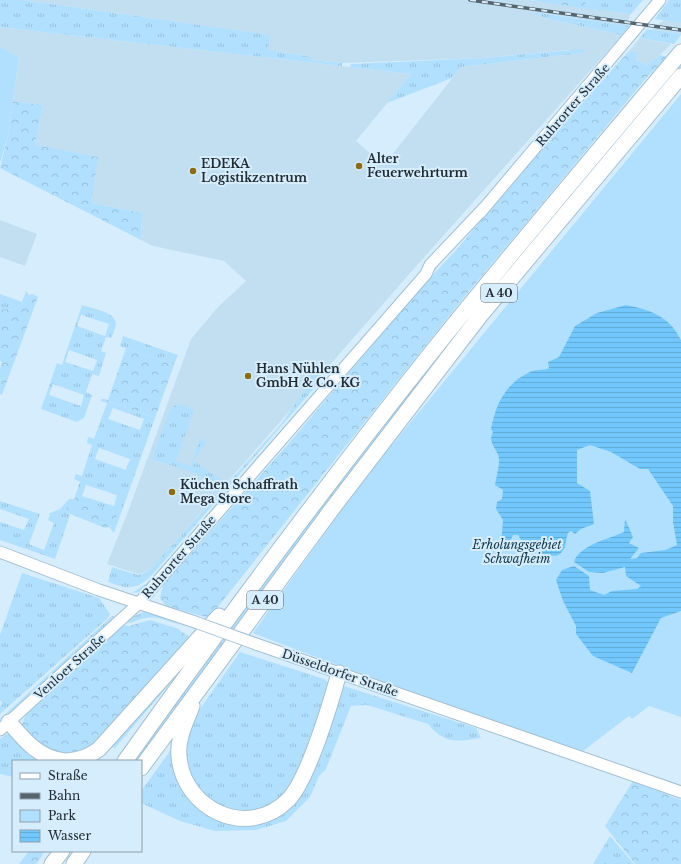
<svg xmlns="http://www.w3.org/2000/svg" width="681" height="864" viewBox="0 0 681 864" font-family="'Libre Baskerville',serif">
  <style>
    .built { fill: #c2dff2 }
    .grass { fill: url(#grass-tufts); fill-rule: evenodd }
    .forest { fill: url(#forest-crowns) }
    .park { fill: #b1e0ff }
    .water { fill: url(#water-rules) }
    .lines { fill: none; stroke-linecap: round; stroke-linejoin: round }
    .secondary-casing { stroke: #a3c0d3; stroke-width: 13 }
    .highway-casing { stroke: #a3c0d3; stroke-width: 17 }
    .secondary { stroke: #fff; stroke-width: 11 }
    .highway { stroke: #fff; stroke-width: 15 }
    .rail-casing { stroke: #56646e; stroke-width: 3.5 }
    .rail { stroke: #d6edfd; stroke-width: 2; stroke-dasharray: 6; stroke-linecap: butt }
    .secondary-bridge-casing { stroke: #a3c0d3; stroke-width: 13; stroke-linecap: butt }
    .secondary-bridge { stroke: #fff; stroke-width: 11 }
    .poi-dot { fill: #8d6c0f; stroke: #d6edfd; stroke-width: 1.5 }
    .labels { text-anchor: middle; stroke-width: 4; stroke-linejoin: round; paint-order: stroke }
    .shield { fill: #d6edfd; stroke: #57656f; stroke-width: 1 }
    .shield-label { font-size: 11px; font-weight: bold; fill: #202b32 }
    .street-label { font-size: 12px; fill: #202b32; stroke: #d6edfd }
    .poi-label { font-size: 12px; font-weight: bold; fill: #202b32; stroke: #d6edfd; text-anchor: start }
    .park-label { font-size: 12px; font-style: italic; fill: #0d3348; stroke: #d6edfd }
  </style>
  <defs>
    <pattern id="grass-tufts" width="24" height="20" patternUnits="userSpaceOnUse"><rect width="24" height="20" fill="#b1e0ff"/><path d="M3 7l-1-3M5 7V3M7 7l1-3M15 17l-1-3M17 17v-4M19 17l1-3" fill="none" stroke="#98c0db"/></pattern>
    <pattern id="forest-crowns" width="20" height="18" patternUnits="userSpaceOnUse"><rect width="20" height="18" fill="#b1e0ff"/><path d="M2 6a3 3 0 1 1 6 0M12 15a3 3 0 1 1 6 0" fill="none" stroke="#98c0db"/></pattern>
    <pattern id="water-rules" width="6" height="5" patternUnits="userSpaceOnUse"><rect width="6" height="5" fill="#72c8fc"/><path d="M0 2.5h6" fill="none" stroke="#62acd8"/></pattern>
  </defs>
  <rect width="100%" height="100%" fill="#d6edfd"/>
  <!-- built -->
  <path class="built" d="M 23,0 L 530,0 L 626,13 L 630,15 L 627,26 L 533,12 L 545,18 L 622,35 L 404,280 L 155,565 L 149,571 L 138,574 L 107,564 L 129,509 L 191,339 L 218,307 L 246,281 L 224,261 L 153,246 L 141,240 L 142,213 L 91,203 L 35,145 L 43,105 L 13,101 L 19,57 L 0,47 L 0,27 L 411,74 L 356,141 L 384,165 L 461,67 L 583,53 L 568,50 L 484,58 L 342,63 L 312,60 L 312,57 L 268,50 L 269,35 Z
    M 664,20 L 681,23 L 681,34 L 651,30 Z
    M 640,38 L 671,44 L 660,55 L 646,65 L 636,60 L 637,52 L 629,51 Z
    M 0,220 L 37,234 L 25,266 L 0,257 Z"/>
  <!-- grass -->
  <path class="grass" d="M 0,0 L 23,0 L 270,35 L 268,50 L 312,57 L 312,60 L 342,63 L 342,66 L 0,27 Z
    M 589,0 L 643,0 L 630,15 L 626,13 L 582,8 Z
    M 669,0 L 681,0 L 681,23 L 655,19 Z
    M 532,12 L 630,26 L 622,35 L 545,18 Z
    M 647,29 L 681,34 L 681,35 L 674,44 L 640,38 Z
    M 583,49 L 583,53 L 461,67 L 452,78 L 387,103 L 411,74 L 350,67 L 351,64 L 484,58 Z
    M 681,63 L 681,67 C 598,167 514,266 433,368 C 331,496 233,627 138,761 L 133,761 C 203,663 274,565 348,470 C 456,332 568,197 681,63 Z
    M 26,291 L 29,295 C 20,310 17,310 0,309 L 0,294 L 22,302 Z
    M 82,305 C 91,308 115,312 116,323 C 116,328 113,333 111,338 L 106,337 L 101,351 L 106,353 L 99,376 L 92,374 L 86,392 L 92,395 L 84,418 L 77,422 L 41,409 L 57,363 L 62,365 ZM 81,315 L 109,324 L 105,336 L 77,326 ZM 69,350 L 97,360 L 93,371 L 65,362 ZM 53,384 L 84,395 L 81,406 L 49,395 Z
    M 123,336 L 178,355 L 174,365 L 120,346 Z
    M 315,370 C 319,370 324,375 322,379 L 152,575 C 135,591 129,589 108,582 L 112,567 L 138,575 L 149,571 L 218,494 L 198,474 L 152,459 L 170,409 C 178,401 185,406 194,410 L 176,461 L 191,467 L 200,438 L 206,442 L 194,461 L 218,478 L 229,482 L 281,424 L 313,379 L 308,376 Z
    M 323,382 L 322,386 L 145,589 L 140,592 L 132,593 L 147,583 Z
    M 101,399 L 155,418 L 114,533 L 109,527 L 112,526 L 73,502 L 68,513 L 70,515 L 55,559 L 0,540 L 0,522 L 24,530 L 29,519 L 0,509 L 0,501 L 40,514 L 29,544 L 44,550 L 54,523 L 48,520 L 50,515 L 48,514 L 60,509 L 69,499 L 74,499 L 80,482 L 74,479 L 76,474 L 82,476 L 92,445 L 87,443 L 88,437 L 94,439 L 107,403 L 101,401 ZM 113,408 L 144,419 L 140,430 L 108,419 ZM 99,448 L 130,459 L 126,470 L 95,459 ZM 86,485 L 117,495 L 114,506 L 82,496 Z
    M 22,573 L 99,598 L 110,614 L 107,619 L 0,714 L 0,706 L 2,704 L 0,700 L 0,635 Z
    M 144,612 L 160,616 L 183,626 C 159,618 154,613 130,623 L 127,622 L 134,616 Z
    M 112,616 L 114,616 L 106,627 L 0,722 L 0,719 Z
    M 240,652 L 324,679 L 329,683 L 329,687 L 298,776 L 287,792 L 262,810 L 235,815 L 197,792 L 184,755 L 186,738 L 195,716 Z
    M 186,661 L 171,682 L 115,748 L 112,747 L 97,761 L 87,761 Z
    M 344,686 L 476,728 L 481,738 C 457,741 445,745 428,724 L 367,705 L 351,706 L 326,769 L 319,776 L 310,797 L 286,821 L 256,830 L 215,831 L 180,821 L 141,803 L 141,791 L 173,747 C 172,755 171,762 173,769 C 178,791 203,819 226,822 C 237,824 263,817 275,816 L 340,691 Z
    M 11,733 L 45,761 L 13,761 L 13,777 L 0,774 L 0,739 L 5,735 Z
    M 610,836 L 634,864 L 593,864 Z"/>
  <!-- forest -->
  <path class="forest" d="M 530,0 L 589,0 L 582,8 Z
    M 629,51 L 637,52 L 636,60 L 646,65 L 660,55 L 667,57 L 647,77 L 465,296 L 209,618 L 166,606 L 160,598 L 163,585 L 290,442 L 426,282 L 459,247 L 518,175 Z
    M 13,101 L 43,105 L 35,145 L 98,157 L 91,203 L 142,213 L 141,240 L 0,168 L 8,136 Z
    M 33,294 L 38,297 L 2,395 L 0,394 L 0,368 L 2,362 L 0,361 L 0,309 C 17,310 20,310 29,295 Z
    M 126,348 L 174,365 L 155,418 L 101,399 L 108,400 Z
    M 76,497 L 115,513 L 117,518 L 112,526 L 105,528 L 68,513 L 66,504 L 70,500 L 73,502 Z
    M 150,620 L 179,629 L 179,630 L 193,639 L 95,745 L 70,757 L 46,752 L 21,727 L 26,714 L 124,625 L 129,626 Z
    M 633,781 L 681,800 L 681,864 L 635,864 L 605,826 Z
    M 29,851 L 45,851 L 36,864 L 19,864 Z"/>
  <!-- park -->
  <path class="park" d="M 0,47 L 19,57 L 8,136 L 0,163 Z
    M 681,94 L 681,717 L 649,706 L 632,719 L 629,716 L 583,751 L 345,668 L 253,633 L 363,480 Z"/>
  <!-- water -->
  <path class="water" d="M 626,305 C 651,310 669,316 681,340 L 681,611 L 661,618 L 632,673 L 593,656 L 576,634 L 576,626 L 563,601 L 556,580 L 562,570 L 574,566 L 589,576 L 590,590 L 604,595 L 612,591 L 637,589 L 641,586 L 626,576 L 625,567 L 603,573 L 589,572 L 574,562 C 579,545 609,539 624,532 L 625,519 L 633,537 L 629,543 L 639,548 L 630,559 L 637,558 L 641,553 L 665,550 L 677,545 L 673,522 L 673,506 L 648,469 L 640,469 L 611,452 L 590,445 L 577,450 L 577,483 L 590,491 L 594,524 L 581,529 L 575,534 L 571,531 L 568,533 C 565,541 567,550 558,555 C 554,557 552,554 548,558 L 543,557 L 537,548 L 524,545 L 518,535 L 513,535 L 511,539 L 512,545 L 501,544 L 503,520 L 496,509 L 497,502 L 502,499 L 503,490 L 495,485 C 496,479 500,463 499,459 C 498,449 487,444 493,432 L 491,429 C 496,403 506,383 530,372 C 536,369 543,371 549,368 L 548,362 L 559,357 L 575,326 L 597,313 Z"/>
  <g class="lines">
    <!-- secondary casing -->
    <g class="secondary-casing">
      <path id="secondary" d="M 480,213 L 660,0
        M 0,552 L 99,590 L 195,622
        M 256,644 L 681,792
        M 0,730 L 138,604 L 426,274 L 430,265 L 484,208"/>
    </g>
    <!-- highway casing -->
    <g class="highway-casing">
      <path id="highway" d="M 192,706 C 186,722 177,739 179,756 C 183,810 248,840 288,800 C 308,780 331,702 339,673
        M 9,722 C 25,741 39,758 65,761
        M 67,761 C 80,760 88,757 99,749 L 219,616
        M 125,761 C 225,621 328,482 435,348 C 515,248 599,150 681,52
        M 141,768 L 332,509 L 480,316 L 681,76
        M 52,864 L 62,851
        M 74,864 L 83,851"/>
    </g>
    <!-- secondary -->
    <use href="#secondary" class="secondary"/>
    <!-- highway -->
    <use href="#highway" class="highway"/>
    <!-- rail casing -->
    <g class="rail-casing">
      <path id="rail" d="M 470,0 L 681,30"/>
    </g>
    <!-- rail -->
    <use href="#rail" class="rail"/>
    <!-- secondary-bridge casing -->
    <g class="secondary-bridge-casing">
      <path id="secondary-bridge" d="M 195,622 L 256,644"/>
    </g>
    <!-- secondary-bridge -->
    <use href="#secondary-bridge" class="secondary-bridge"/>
  </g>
  <!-- markers -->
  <g class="poi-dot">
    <circle cx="359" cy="166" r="4"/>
    <circle cx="193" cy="171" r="4"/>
    <circle cx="248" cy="376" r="4"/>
    <circle cx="172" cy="492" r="4"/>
  </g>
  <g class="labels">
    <!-- shield labels -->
    <g class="shield">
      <rect x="481" y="284" width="36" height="18" rx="3"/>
      <rect x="247" y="591" width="36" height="18" rx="3"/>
    </g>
    <g class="shield-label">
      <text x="499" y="297">A 40</text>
      <text x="265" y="604">A 40</text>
    </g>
    <!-- street labels -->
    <g class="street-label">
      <text transform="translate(573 105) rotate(-49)" y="4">Ruhrorter Straße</text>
      <text transform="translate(179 557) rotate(-49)" y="4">Ruhrorter Straße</text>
      <text transform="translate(70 667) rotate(-42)" y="4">Venloer Straße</text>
      <text transform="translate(340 673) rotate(19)" y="4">Düsseldorfer Straße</text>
    </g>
    <!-- poi labels -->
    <g class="poi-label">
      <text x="367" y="163">Alter<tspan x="367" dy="14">Feuerwehrturm</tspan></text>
      <text x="201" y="168">EDEKA<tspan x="201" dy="14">Logistikzentrum</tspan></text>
      <text x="256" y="373">Hans Nühlen<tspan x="256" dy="14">GmbH &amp; Co. KG</tspan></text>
      <text x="180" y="489">Küchen Schaffrath<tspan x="180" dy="14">Mega Store</tspan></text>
    </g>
    <!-- park labels -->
    <g class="park-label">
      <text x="517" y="549">Erholungsgebiet<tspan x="517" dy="14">Schwafheim</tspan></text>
    </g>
  </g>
  <!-- legend -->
  <rect x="12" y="760" width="130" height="92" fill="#d6edfd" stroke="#8d9fac"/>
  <rect x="20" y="773" width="20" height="6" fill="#ffffff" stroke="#8d9fac"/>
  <text x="48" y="780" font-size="12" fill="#202b32">Straße</text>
  <rect x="20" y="793" width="20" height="6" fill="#56646e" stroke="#8d9fac"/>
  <text x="48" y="800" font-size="12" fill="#202b32">Bahn</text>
  <rect x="20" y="810" width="20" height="12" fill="#b1e0ff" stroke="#8d9fac"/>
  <text x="48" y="820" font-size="12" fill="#202b32">Park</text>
  <rect x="20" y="830" width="20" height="12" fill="url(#water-rules)" stroke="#8d9fac"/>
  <text x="48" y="840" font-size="12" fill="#202b32">Wasser</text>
</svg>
